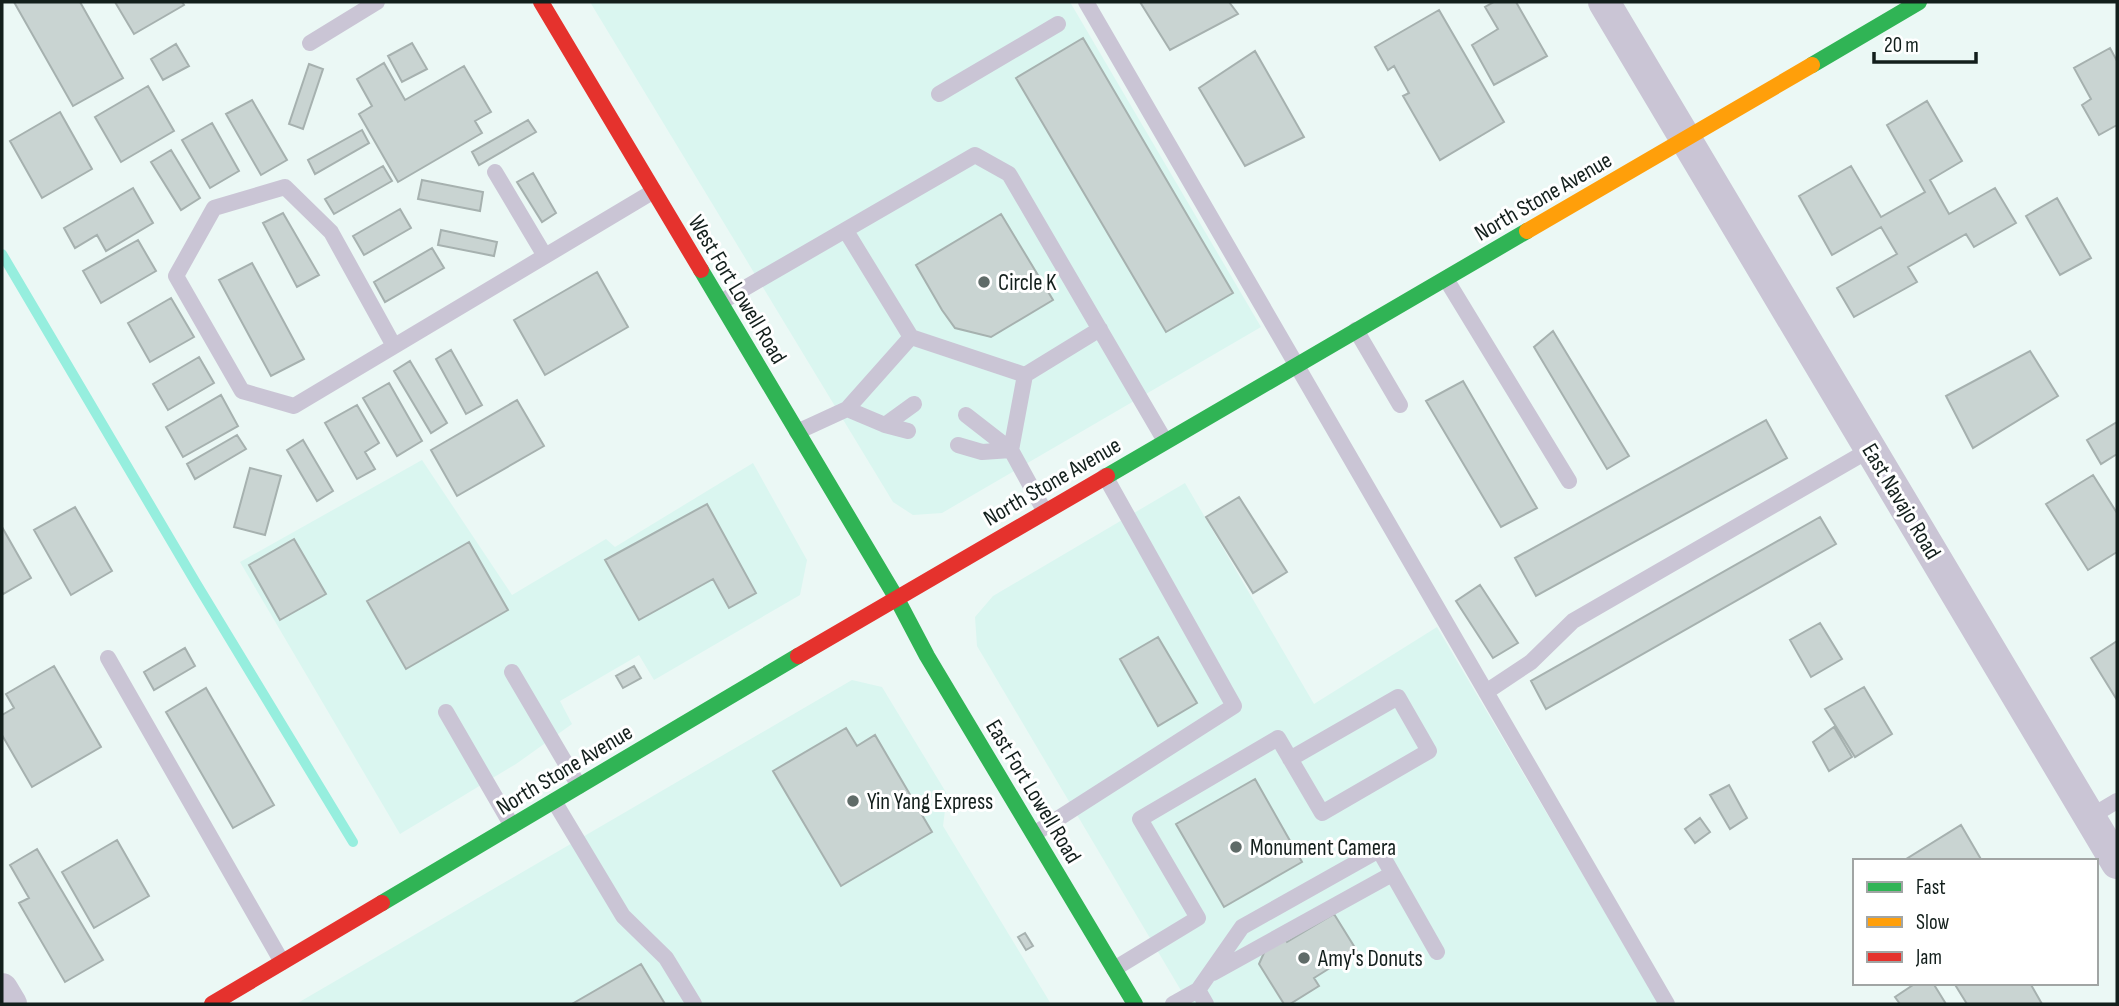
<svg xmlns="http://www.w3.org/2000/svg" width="2119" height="1006" viewBox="0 0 2119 1006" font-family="'Sofia Sans Condensed',sans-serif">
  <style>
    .built { fill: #daf6f0 }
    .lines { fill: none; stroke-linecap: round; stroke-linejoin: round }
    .stream { stroke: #96eede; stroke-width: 10 }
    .building { fill: #c9d4d2; stroke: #a6b1af; stroke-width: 2 }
    .lane { stroke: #cac5d5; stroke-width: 16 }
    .street { stroke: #cac5d5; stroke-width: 32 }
    .fast { stroke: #30b455; stroke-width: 16 }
    .slow { stroke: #ff9f0a; stroke-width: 16 }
    .jam { stroke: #e5322d; stroke-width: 16 }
    .poi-dot { fill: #5f6b68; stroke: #fff; stroke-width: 2.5 }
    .labels { text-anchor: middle; stroke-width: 6; stroke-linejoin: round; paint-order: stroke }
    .street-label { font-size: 23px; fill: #131f1c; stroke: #fff }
    .poi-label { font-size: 23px; fill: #131f1c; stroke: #fff; text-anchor: start }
  </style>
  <rect width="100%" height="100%" fill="#ebf8f5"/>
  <!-- built -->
  <path class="built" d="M 590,2 L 1070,2 L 1261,327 L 942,513 L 913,515 L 893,502 Z
    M 422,460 L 512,595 L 606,539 L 615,547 L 753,463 L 807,560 L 800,595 L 654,680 L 639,655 L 560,701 L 572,724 L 516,764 L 400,834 L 240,562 Z
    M 1185,483 L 1314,704 L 1437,627 L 1659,1004 L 1189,1004 L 977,646 L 975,617 L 993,596 Z
    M 852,680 L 882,687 L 947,794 L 943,826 L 1051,1004 L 296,1004 Z"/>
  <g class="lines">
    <!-- stream -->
    <path class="stream" d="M 2,254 L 196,583 L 353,842"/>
  </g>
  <!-- building -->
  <path class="building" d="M 14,2 L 80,2 L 123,78 L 73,106 Z
    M 115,2 L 182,2 L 184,5 L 134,34 Z
    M 1140,2 L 1229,2 L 1238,14 L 1170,50 Z
    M 1494,2 L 1516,2 L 1547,56 L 1494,85 L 1472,45 L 1498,29 L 1485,7 Z
    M 1439,10 L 1504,122 L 1440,160 L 1403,96 L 1409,93 L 1394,66 L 1388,70 L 1375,47 Z
    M 1083,38 L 1233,293 L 1166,332 L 1016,78 Z
    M 412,43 L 427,69 L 402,82 L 388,56 Z
    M 176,44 L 189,66 L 163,80 L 151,59 Z
    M 2110,48 L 2117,61 L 2117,125 L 2099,135 L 2082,105 L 2091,99 L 2074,68 Z
    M 1255,51 L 1304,137 L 1245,166 L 1199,88 Z
    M 384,63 L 405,100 L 464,66 L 491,112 L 475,121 L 482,133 L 398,182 L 359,114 L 372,106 L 357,79 Z
    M 309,64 L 323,69 L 303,129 L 289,124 Z
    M 148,86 L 174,131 L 121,162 L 95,117 Z
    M 252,100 L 287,160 L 261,175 L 226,114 Z
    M 1927,101 L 1962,161 L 1930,180 L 1949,214 L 1995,188 L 2016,223 L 1974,247 L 1966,234 L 1908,267 L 1917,282 L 1854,317 L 1837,288 L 1897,254 L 1881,227 L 1832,255 L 1799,196 L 1851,166 L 1881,217 L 1925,192 L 1887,125 Z
    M 60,112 L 92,169 L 42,198 L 10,141 Z
    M 528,120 L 536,132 L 479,165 L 472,152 Z
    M 212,123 L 239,171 L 210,188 L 182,140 Z
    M 362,130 L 369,143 L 315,174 L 308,160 Z
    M 171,150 L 200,198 L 181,210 L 151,162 Z
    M 383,166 L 392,181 L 334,214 L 325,199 Z
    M 533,173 L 556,213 L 542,222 L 517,182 Z
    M 422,180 L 483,192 L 480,211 L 418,199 Z
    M 133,188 L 153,223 L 106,251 L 97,235 L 75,248 L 64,228 Z
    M 2057,198 L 2091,258 L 2060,275 L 2026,216 Z
    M 400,209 L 411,228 L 364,255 L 353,236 Z
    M 283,213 L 319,275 L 297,287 L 263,223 Z
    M 1001,214 L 1053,300 L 991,337 L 955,328 L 942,310 L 916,265 Z
    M 441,230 L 497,242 L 494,256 L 438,245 Z
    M 138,240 L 156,271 L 101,303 L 83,271 Z
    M 432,248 L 444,268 L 385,302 L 374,282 Z
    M 252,263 L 304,359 L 271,376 L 219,280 Z
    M 597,272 L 628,327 L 545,375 L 514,320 Z
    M 171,298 L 194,337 L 150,362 L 128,323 Z
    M 1553,331 L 1629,456 L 1607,469 L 1534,347 Z
    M 451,350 L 482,405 L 466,414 L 436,359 Z
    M 2030,351 L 2058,396 L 1973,448 L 1946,396 Z
    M 199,357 L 214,383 L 168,410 L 153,384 Z
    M 410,361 L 447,423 L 431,433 L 394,371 Z
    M 1463,381 L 1537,508 L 1501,527 L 1426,401 Z
    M 389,383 L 422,441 L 397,456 L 363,398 Z
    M 221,395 L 238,426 L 183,457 L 166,427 Z
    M 517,400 L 544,446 L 457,496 L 431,450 Z
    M 357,405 L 379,443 L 365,452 L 375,469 L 357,479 L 325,423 Z
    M 1766,420 L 1787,458 L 1536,596 L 1515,558 Z
    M 2117,422 L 2117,454 L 2101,464 L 2087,440 Z
    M 237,435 L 246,449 L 195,479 L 187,464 Z
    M 303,440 L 333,491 L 317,501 L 287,450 Z
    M 250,468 L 281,476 L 265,535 L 234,527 Z
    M 2093,475 L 2117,513 L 2117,552 L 2088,570 L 2046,504 Z
    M 1239,497 L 1287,572 L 1253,593 L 1206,517 Z
    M 707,504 L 756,593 L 729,608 L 713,579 L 639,620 L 605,560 Z
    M 75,507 L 112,571 L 71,595 L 34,530 Z
    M 1820,517 L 1836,544 L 1546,709 L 1531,681 Z
    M 2,527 L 31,578 L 3,594 L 2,592 Z
    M 294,539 L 326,594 L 280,620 L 249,565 Z
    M 469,542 L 508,610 L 406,669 L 367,601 Z
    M 1480,585 L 1518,643 L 1493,658 L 1456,601 Z
    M 1820,623 L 1842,659 L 1811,677 L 1790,640 Z
    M 1158,637 L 1197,703 L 1158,726 L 1120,659 Z
    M 2117,641 L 2117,700 L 2091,658 Z
    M 185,648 L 195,666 L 154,690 L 144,672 Z
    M 54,666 L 101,747 L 32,787 L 2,735 L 2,715 L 14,708 L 6,694 Z
    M 634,666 L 641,678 L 623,688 L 616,676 Z
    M 1864,687 L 1892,734 L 1855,757 L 1825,709 Z
    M 206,688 L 274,805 L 233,828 L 166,712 Z
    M 1834,727 L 1852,757 L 1829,771 L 1813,742 Z
    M 846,728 L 857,746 L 875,735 L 932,832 L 841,886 L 773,771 Z
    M 1255,779 L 1302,862 L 1224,907 L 1176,824 Z
    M 1729,785 L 1747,818 L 1730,829 L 1710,795 Z
    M 1700,818 L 1710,832 L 1695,843 L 1685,829 Z
    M 1961,825 L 1982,861 L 1903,861 Z
    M 117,840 L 149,896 L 94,928 L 62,872 Z
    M 37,849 L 103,960 L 65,982 L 19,903 L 29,898 L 10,865 Z
    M 1334,914 L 1357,951 L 1314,978 L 1319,986 L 1290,1004 L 1284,1004 L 1259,964 L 1267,946 L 1283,936 L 1287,942 Z
    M 1025,933 L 1033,946 L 1026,950 L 1018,937 Z
    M 641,964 L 665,1004 L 572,1004 Z
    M 1916,983 L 1933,983 L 1946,1004 L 1900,1004 L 1895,997 Z
    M 1954,983 L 2030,983 L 2042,1004 L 1967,1004 Z"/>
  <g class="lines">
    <!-- lane -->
    <path class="lane" d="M 1086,2 L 1667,1004
      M 310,43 L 377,2
      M 939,94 L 1058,24
      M 495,172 L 545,256
      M 846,231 L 911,337 L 1025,375 L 1100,329
      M 1446,279 L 1569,481
      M 721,302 L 975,155 L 1009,174 L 1165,441
      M 1356,330 L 1400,405
      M 394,346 L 331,232 L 285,187 L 214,208 L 176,276 L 242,391 L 294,406 L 654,191
      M 847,409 L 911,337
      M 966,415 L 1011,450 L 1025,375
      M 885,425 L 914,404
      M 797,432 L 847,409 L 885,425 L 908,431
      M 958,445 L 982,452 L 1011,450 L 1045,512
      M 108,658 L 282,962
      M 512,672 L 579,786
      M 1486,692 L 1531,662 L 1573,621 L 1871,449
      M 446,712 L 512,826
      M 554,801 L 623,916 L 666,958 L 694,1004
      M 2090,817 L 2117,801
      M 1034,834 L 1234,706 L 1105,476
      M 1114,969 L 1198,918 L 1140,819 L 1278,738 L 1322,813 L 1429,751 L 1398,697 L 1290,759
      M 1213,973 L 1392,874
      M 1198,990 L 1242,927 L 1379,850 L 1437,952
      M 1173,1004 L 1198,990 L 1206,1004"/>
    <!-- street -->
    <path class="street" d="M 1604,2 L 2117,863
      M 2,989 L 11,1004"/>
    <!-- fast -->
    <path class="fast" d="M 1812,65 L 1919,2
      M 701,270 L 897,599 L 927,656 L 1135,1004
      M 1107,476 L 1527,231
      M 382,903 L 798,656"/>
    <!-- slow -->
    <path class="slow" d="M 1527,231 L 1812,65"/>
    <!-- jam -->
    <path class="jam" d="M 541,2 L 701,270
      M 798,656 L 1107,476
      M 212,1004 L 382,903"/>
  </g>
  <!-- markers -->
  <g class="poi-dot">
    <circle cx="984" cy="282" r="7"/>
    <circle cx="853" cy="801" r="7"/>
    <circle cx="1236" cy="847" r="7"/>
    <circle cx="1304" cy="958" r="7"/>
  </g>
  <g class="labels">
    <!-- street labels -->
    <g class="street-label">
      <text transform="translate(1543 196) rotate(-30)" y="8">North Stone Avenue</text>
      <text transform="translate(738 289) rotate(59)" y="8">West Fort Lowell Road</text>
      <text transform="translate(1052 481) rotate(-30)" y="8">North Stone Avenue</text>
      <text transform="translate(1902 501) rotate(59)" y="8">East Navajo Road</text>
      <text transform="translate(564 769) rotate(-31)" y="8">North Stone Avenue</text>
      <text transform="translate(1034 791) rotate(59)" y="8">East Fort Lowell Road</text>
    </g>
    <!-- poi labels -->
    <g class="poi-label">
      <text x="998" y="290">Circle K</text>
      <text x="867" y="809">Yin Yang Express</text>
      <text x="1250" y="855">Monument Camera</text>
      <text x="1318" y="966">Amy's Donuts</text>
    </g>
  </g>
  <!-- border -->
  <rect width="2119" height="1006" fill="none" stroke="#131f1c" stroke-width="7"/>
  <!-- legend -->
  <rect x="1853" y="859" width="245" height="126" fill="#ffffff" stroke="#a1a5a4" stroke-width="2"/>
  <rect x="1867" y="882" width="35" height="10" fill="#30b455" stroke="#a1a5a4" stroke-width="2"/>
  <text x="1916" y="894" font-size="21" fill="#131f1c">Fast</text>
  <rect x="1867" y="917" width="35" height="10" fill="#ff9f0a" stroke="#a1a5a4" stroke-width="2"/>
  <text x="1916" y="929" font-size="21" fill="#131f1c">Slow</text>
  <rect x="1867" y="952" width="35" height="10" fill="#e5322d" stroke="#a1a5a4" stroke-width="2"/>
  <text x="1916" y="964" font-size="21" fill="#131f1c">Jam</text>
  <!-- scale -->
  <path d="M1874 52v10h102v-10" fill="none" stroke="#131f1c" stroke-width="3.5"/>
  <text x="1884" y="52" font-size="21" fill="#131f1c" stroke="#ffffff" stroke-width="5" paint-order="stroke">20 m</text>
</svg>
